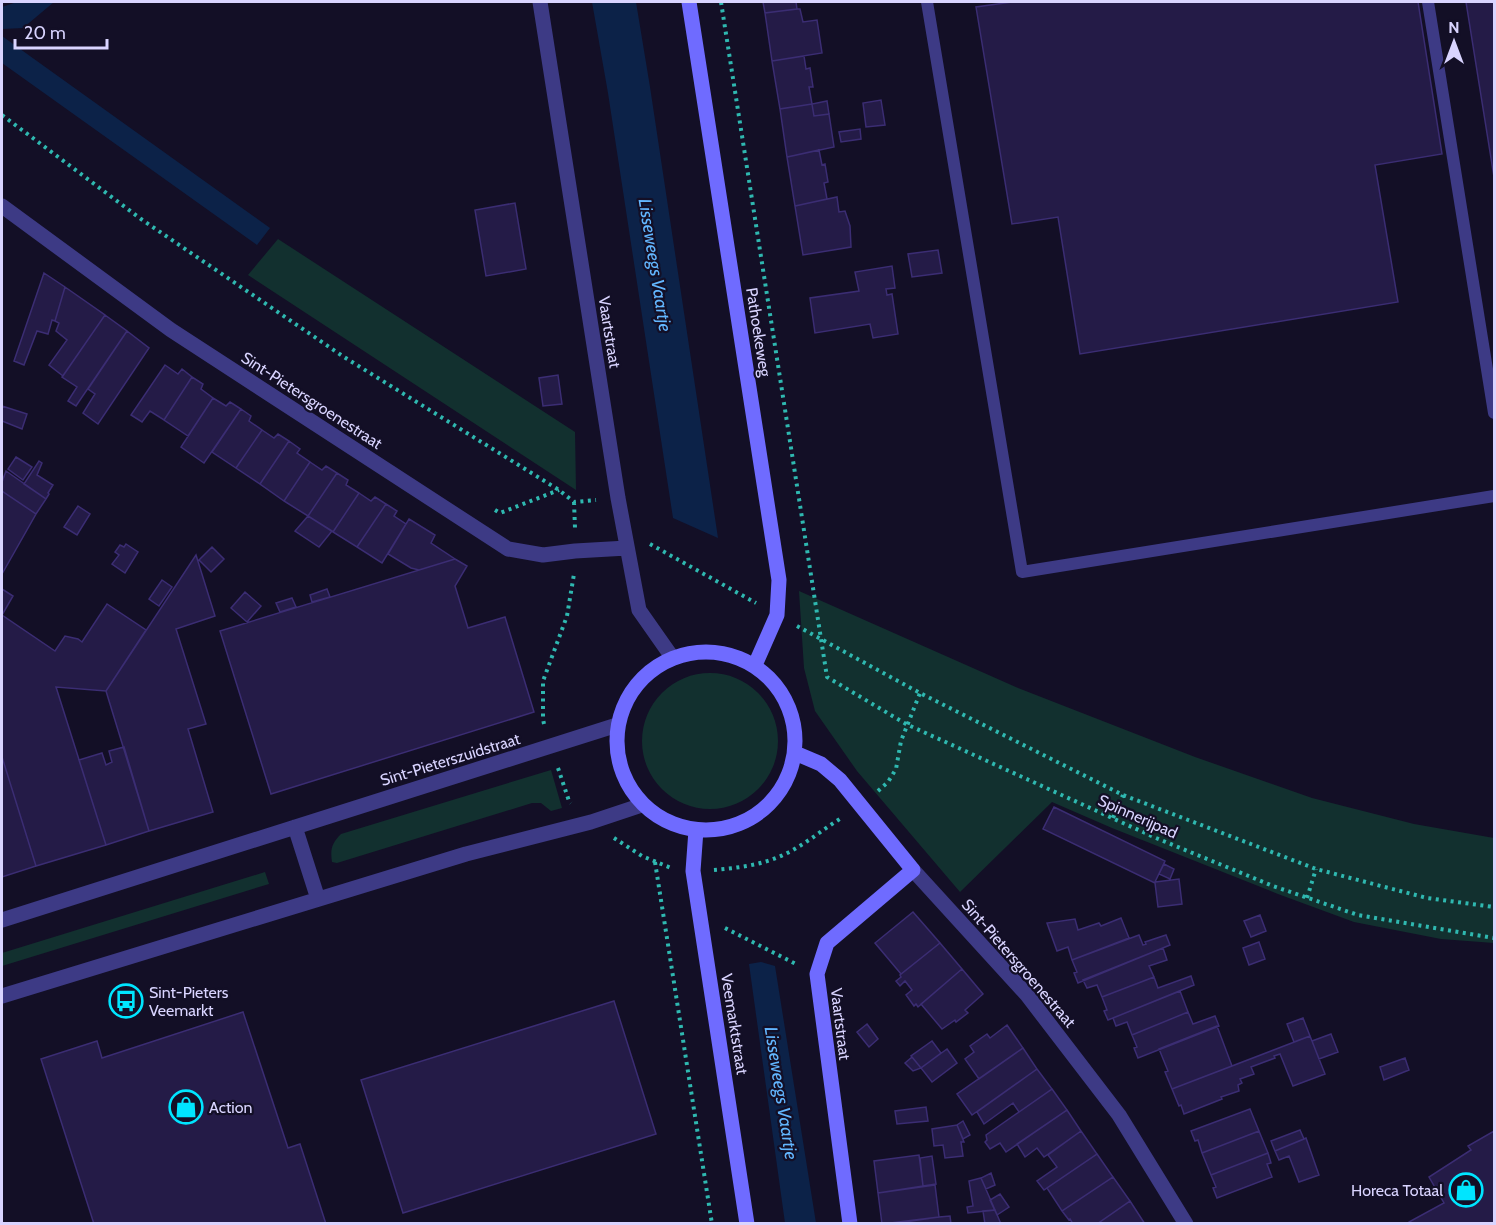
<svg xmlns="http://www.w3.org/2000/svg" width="1496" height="1225" viewBox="0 0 1496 1225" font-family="Cabin,sans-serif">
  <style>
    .green { fill: #12302f }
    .water { fill: #0c2248 }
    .building { fill: #241b47; stroke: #3b2d73; stroke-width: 1.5 }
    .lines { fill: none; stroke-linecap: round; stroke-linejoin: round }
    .path { stroke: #2fb8b0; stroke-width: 4; stroke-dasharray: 3 4.5; stroke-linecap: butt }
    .service { stroke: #3d3a85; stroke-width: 12 }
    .minor { stroke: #3d3a85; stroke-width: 15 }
    .secondary { stroke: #6f6bff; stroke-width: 15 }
    .labels { text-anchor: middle; stroke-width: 4.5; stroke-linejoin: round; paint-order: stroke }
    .street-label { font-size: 16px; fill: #d9d4ff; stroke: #130f26 }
    .poi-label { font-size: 16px; fill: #d9d4ff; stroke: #130f26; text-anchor: start }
    .water-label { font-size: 18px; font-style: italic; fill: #62b6ff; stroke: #130f26 }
  </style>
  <rect width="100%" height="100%" fill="#130f26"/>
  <!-- green -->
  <path class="green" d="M 278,239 L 575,432 L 576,490 L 248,275 Z
    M 799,591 L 1018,688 L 1195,757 L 1312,798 L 1414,824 L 1494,838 L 1494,943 L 1441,939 L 1354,922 L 1278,894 L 1112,828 L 1052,802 L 960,892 L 857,771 L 815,711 L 804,668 Z
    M642 741a68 68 0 1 1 136 0a68 68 0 1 1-136 0Z
    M 551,770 L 562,808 L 551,811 L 541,803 L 532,803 L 337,863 L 332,862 C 330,849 332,843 341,834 Z
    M 265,872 L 269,884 L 2,966 L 2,953 Z"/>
  <!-- water -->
  <path class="water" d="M 17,2 L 54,2 L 23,28 L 2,29 L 2,7 Z
    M 592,2 L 636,2 L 650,87 L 718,538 L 673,518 L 608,93 Z
    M 2,36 L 270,228 L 257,245 L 2,63 Z
    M 761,962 L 775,966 L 816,1223 L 785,1223 L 749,964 Z"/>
  <!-- building -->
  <path class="building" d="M 763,2 L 796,2 L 797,9 L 765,13 Z
    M 1012,2 L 1418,2 L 1442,154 L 1375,165 L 1398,302 L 1080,354 L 1058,217 L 1012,224 L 976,7 Z
    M 1466,2 L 1494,2 L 1494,177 Z
    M 797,9 L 800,9 L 803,22 L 817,20 L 822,53 L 772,61 L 765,13 Z
    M 804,56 L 806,69 L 810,68 L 813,87 L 809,87 L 812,104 L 780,109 L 772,61 Z
    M 881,100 L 885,125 L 866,127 L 863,103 Z
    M 827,101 L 829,114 L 814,116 L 812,104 Z
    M 812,104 L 814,116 L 829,114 L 834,147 L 787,157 L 780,109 Z
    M 860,129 L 861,139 L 841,142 L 839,132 Z
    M 819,150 L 822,165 L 825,164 L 828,182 L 824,183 L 827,199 L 795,206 L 787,157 Z
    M 837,197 L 839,212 L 845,211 L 850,226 L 851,247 L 803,255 L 795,206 Z
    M 515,203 L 526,269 L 486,276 L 475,210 Z
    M 938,250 L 942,273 L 912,277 L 908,254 Z
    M 892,266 L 895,288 L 886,289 L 887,295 L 892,294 L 898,334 L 873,338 L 870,324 L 815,333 L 810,298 L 859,291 L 855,272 Z
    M 44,273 L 65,287 L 55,321 L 52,320 L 48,334 L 37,331 L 24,365 L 14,361 Z
    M 65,287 L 105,315 L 63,376 L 49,365 L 67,340 L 56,331 L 59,323 L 55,321 Z
    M 105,315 L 127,331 L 76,406 L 68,401 L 77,387 L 62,377 Z
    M 127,331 L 149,348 L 98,424 L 83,413 L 95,394 L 88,389 Z
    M 165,365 L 178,374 L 182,369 L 192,377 L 164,420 L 150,411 L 142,422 L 131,415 Z
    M 558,375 L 562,404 L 543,406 L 539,378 Z
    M 192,377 L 203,384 L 201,389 L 213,398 L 188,436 L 164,420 Z
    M 213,398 L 226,406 L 230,402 L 241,409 L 204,463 L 181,447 Z
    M 2,406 L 27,414 L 22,429 L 2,421 Z
    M 241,409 L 251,416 L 249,421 L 262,430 L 236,468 L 212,452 Z
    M 262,430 L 274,438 L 278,434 L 289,441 L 260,484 L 236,468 Z
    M 289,441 L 300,449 L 297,453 L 310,462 L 284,501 L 260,484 Z
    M 16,457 L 32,467 L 23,480 L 8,469 Z
    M 39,461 L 42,463 L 37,475 L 53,485 L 48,493 L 49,494 L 46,499 L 24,484 Z
    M 310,462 L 322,470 L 326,466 L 337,473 L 308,516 L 284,501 Z
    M 6,471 L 46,499 L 36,514 L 2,491 L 2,482 Z
    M 337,473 L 348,480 L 346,485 L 359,493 L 333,532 L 308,516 Z
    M 2,491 L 36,514 L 2,574 Z
    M 359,493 L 371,501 L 375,497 L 386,504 L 357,547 L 333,532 Z
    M 386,504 L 397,511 L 394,516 L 406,524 L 382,563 L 357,547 Z
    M 78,506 L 90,514 L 77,535 L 64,527 Z
    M 308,516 L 332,531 L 319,547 L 295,531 Z
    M 409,519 L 435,535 L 431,543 L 455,559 L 419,570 L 411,568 L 388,554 Z
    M 126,544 L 138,552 L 125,573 L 112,564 L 119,555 L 115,552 L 120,545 L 124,547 Z
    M 212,547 L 224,559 L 211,572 L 199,560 Z
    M 196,555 L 215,616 L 176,629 L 206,724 L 188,729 L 213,812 L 149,831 L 106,691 Z
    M 455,559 L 467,566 L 455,586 L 468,628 L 505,617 L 534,712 L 271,794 L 220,631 Z
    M 162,580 L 172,587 L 159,606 L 149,599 Z
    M 2,589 L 13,596 L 2,615 L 55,651 L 65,636 L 78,639 L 82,642 L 107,604 L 146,630 L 106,691 L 56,687 L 106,845 L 36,866 L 2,757 Z
    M 327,589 L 330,597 L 312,602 L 310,595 Z
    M 245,592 L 261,606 L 247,622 L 231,608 Z
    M 292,598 L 296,607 L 280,612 L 276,603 Z
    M 124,747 L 149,831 L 106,845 L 79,760 L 102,753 L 106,765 L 112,762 L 109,751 Z
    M 2,757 L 36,866 L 2,877 Z
    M 1054,807 L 1165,861 L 1155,882 L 1179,879 L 1182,904 L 1158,907 L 1155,883 L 1043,829 Z
    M 1164,864 L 1174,869 L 1170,879 L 1159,874 Z
    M 913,912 L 940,943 L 901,974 L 875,943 Z
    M 1260,915 L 1266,931 L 1251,937 L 1244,921 Z
    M 1121,918 L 1129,938 L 1072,960 L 1068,947 L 1057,951 L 1047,923 L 1075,919 L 1078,930 L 1099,923 L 1101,926 Z
    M 1139,935 L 1143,945 L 1146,944 L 1145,942 L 1166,935 L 1170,945 L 1078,983 L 1074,973 L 1077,972 L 1072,960 Z
    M 1259,942 L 1265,959 L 1249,965 L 1243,948 Z
    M 940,943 L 962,969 L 918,1007 L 916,1004 L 914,1006 L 906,995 L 912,990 L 905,981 L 900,986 L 896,981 L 901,977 L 900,975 Z
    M 1163,948 L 1167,960 L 1149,966 L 1154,977 L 1102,997 L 1097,985 L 1087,988 L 1083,980 Z
    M 962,969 L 983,994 L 965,1010 L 968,1013 L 956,1022 L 955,1020 L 942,1029 L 921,1004 Z
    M 1191,976 L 1194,985 L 1108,1020 L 1104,1011 L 1107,1010 L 1102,997 L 1154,977 L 1158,988 Z
    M 1180,991 L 1188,1012 L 1132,1035 L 1127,1022 L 1116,1026 L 1113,1018 Z
    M 614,1001 L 656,1134 L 403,1213 L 361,1080 Z
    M 243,1012 L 288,1148 L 300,1144 L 326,1224 L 94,1224 L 41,1059 L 97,1041 L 102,1058 Z
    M 1188,1012 L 1193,1024 L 1215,1016 L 1219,1026 L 1138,1058 L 1134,1048 L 1137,1047 L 1132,1035 Z
    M 1303,1018 L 1310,1036 L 1294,1042 L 1287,1024 Z
    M 867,1024 L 878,1039 L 869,1047 L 857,1032 Z
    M 1007,1025 L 1023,1048 L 979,1079 L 965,1059 L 974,1052 L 970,1046 L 987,1034 L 990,1038 Z
    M 1217,1026 L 1232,1066 L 1172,1089 L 1165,1072 L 1168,1071 L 1159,1049 Z
    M 1331,1034 L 1338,1052 L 1319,1059 L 1312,1041 Z
    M 1310,1036 L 1325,1074 L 1293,1086 L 1280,1054 L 1274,1056 L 1275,1058 L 1251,1067 L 1254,1074 L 1240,1079 L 1242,1083 L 1238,1085 L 1239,1091 L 1221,1097 L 1222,1099 L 1184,1114 L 1181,1105 L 1179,1106 L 1172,1089 Z
    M 932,1041 L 941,1053 L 921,1068 L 911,1056 Z
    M 1023,1048 L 1037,1069 L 972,1115 L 957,1094 Z
    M 947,1049 L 957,1063 L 932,1082 L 921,1068 Z
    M 912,1057 L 921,1068 L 913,1071 L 905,1063 Z
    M 1405,1058 L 1409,1070 L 1384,1080 L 1380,1067 Z
    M 1037,1069 L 1052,1089 L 1019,1112 L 1013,1103 L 984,1124 L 977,1112 Z
    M 1052,1089 L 1067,1110 L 1006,1152 L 1000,1143 L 990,1149 L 985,1142 L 987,1140 L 986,1135 Z
    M 926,1107 L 928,1121 L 897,1124 L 895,1111 Z
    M 1250,1109 L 1259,1131 L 1202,1153 L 1198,1140 L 1195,1141 L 1191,1131 Z
    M 1067,1110 L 1081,1131 L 1044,1157 L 1037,1148 L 1025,1157 L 1017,1144 Z
    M 963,1121 L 970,1135 L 963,1139 L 957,1125 Z
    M 957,1125 L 964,1142 L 961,1142 L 963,1156 L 945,1158 L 943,1145 L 934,1146 L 932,1129 Z
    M 1300,1130 L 1304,1139 L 1275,1151 L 1271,1141 Z
    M 1081,1131 L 1097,1154 L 1044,1190 L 1037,1181 L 1057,1167 L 1048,1155 Z
    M 1259,1131 L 1268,1153 L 1211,1175 L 1202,1153 Z
    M 1494,1131 L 1494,1224 L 1409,1224 L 1409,1222 L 1444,1203 L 1429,1177 L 1471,1150 L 1468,1146 Z
    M 1306,1138 L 1319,1175 L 1299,1182 L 1289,1156 L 1279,1160 L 1275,1151 Z
    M 1268,1153 L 1271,1163 L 1267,1164 L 1272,1177 L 1217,1198 L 1213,1188 L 1216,1187 L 1211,1175 Z
    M 1097,1154 L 1113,1177 L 1062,1211 L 1047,1188 Z
    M 919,1155 L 923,1186 L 878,1193 L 874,1161 Z
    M 932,1156 L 936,1184 L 923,1186 L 920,1158 Z
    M 991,1173 L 995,1185 L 986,1189 L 981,1178 Z
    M 1113,1177 L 1130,1201 L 1097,1224 L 1073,1224 L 1070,1219 L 1069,1220 L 1062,1211 Z
    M 981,1178 L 995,1210 L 968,1213 L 967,1207 L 973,1206 L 969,1181 Z
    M 935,1185 L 939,1217 L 882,1224 L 878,1193 Z
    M 1000,1194 L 1009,1207 L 997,1215 L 990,1200 Z
    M 1130,1201 L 1145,1224 L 1097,1224 Z
    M 995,1210 L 1001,1224 L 985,1224 L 983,1211 Z
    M 950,1216 L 951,1224 L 891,1224 L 939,1217 Z"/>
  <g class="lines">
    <!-- path -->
    <path class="path" d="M 721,2 L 827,677 L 906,724 L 1156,838 L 1273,886 L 1358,915 L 1494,938
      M 2,115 L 141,219 L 344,357 L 559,490 L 574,502 L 596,500
      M 574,502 L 575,528
      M 495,510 L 500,513 L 559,490
      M 650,544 L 756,603
      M 797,626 L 920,693 L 1123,795 L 1316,869 L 1427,898 L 1494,907
      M 544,724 L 543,719 L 543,681 L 567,616 L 574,574
      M 558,768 L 569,801 L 571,803
      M 878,791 L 888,782 L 896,769 L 901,741 L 920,693
      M 1113,818 L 1123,795
      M 614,838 L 642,856 L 671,868
      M 655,862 L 712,1224
      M 714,870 C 737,868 762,865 783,855 C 805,845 823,829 843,817
      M 1307,898 L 1316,869
      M 725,928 L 796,964"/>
    <!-- service -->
    <path class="service" d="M 927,2 L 1022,572 L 1494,496
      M 1428,2 L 1494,413"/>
    <!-- minor -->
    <path class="minor" d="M 540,2 L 618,498 L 639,610 L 672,657
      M 2,206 L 171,330 L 508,549 L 543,555 L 575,551 L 627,548
      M 295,827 L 318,899
      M 913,870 L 1027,995 L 1119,1115 L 1186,1224
      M 2,920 L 617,725
      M 2,996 L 466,854 L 591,822 L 642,805"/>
    <!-- secondary -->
    <path class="secondary" d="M 689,2 L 779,580 L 777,615 L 755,665
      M617 741a89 89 0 1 1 178 0a89 89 0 1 1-178 0Z
      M 795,753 L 821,764 L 840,780 L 913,870 L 827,943 L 817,974 L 850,1224
      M 696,830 L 693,871 L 747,1224"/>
  </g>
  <!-- icons -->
  <defs>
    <g id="bus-ring" transform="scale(1.725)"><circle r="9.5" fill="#130f26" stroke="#00e5ff" stroke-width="1.5"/><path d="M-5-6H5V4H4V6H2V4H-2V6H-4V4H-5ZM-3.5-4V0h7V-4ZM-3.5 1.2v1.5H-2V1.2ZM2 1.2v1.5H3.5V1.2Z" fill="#00e5ff"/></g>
    <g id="shop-ring" transform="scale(1.725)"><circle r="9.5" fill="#130f26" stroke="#00e5ff" stroke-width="1.5"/><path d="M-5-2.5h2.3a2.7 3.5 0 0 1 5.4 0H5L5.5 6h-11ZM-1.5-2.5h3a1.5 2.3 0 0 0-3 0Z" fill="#00e5ff"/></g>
  </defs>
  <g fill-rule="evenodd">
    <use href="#bus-ring" x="126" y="1001"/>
    <use href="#shop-ring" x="186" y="1107"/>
    <use href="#shop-ring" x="1466" y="1190"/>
  </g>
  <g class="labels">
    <!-- street labels -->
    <g class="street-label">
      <text transform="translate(610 332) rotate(81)" y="6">Vaartstraat</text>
      <text transform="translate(759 332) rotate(81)" y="6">Pathoekeweg</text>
      <text transform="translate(312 400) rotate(33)" y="6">Sint-Pietersgroenestraat</text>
      <text transform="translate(450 759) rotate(-17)" y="6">Sint-Pieterszuidstraat</text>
      <text transform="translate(1138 816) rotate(24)" y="6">Spinnerijpad</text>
      <text transform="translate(1019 963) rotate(49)" y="6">Sint-Pietersgroenestraat</text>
      <text transform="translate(735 1024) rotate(81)" y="6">Veemarktstraat</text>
      <text transform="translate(841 1024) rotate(83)" y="6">Vaartstraat</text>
    </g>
    <!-- poi labels -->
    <g class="poi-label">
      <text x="149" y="998">Sint-Pieters<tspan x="149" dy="18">Veemarkt</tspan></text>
      <text x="209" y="1113">Action</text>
      <text x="1443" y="1196" text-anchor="end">Horeca Totaal</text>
    </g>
    <!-- water labels -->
    <g class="water-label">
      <text transform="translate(655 265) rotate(81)" y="6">Lisseweegs Vaartje</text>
      <text transform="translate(781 1093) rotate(81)" y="6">Lisseweegs Vaartje</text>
    </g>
  </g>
  <!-- border -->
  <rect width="1496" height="1225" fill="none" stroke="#d9d4ff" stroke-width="6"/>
  <!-- north arrow -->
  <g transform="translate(1454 42)" stroke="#130f26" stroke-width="4.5" paint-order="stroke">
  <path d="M0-4.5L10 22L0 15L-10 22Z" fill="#d9d4ff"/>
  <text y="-9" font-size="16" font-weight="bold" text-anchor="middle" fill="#d9d4ff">N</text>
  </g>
  <!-- scale -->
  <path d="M15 39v9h92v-9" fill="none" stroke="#d9d4ff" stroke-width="3"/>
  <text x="24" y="39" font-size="18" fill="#d9d4ff" stroke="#130f26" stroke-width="4.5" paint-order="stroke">20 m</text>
</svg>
